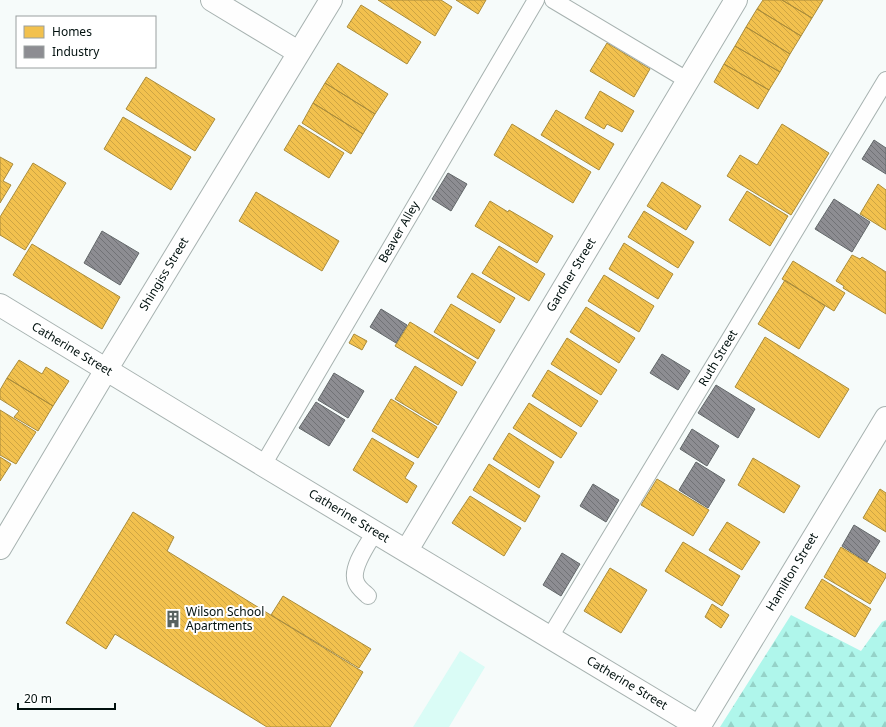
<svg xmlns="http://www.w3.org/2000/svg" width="886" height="727" viewBox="0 0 886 727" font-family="'Noto Sans',sans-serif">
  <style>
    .built { fill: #dafcf6 }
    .forest { fill: url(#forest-firs) }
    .homes { fill: url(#homes-back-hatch); stroke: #aa8c3b }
    .industry { fill: url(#industry-back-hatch); stroke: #63686a }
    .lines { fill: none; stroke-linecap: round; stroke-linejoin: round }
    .lane-casing { stroke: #a7b2b0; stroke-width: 18 }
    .street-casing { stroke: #a7b2b0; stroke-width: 24 }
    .lane { stroke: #fefefe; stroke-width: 16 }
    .street { stroke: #fefefe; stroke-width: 22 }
    .labels { text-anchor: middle; stroke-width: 4; stroke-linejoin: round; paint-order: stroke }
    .street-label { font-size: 12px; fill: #01100e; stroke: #fff }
    .poi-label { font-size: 12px; fill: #01100e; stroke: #fff; text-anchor: start }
  </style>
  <defs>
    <pattern id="forest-firs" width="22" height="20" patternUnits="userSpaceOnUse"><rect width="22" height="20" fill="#aff6eb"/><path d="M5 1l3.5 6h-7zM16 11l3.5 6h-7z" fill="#95d2c8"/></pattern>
    <pattern id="homes-back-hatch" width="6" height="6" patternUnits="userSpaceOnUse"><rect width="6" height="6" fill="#f2c14e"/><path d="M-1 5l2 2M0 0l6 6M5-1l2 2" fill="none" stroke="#cea543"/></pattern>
    <pattern id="industry-back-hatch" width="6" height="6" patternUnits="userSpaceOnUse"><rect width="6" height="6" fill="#8d8d92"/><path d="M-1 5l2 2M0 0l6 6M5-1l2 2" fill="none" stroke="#717276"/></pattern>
  </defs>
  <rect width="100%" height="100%" fill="#f6fbfa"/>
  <!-- built -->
  <path class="built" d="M 460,651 L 485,667 L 449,727 L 413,727 Z"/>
  <!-- forest -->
  <path class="forest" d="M 791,615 L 861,651 L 882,622 L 886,620 L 886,727 L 720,727 Z"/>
  <!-- homes -->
  <path class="homes" d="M 378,0 L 441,0 L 452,7 L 435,36 Z
    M 456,0 L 486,0 L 478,14 Z
    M 763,0 L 782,0 L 812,18 L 801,36 L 757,9 Z
    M 782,0 L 823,0 L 812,18 Z
    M 361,5 L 421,42 L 407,64 L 347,27 Z
    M 757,9 L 801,36 L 790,54 L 746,27 Z
    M 746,27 L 790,54 L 780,72 L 735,46 Z
    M 607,43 L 650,69 L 634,97 L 590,71 Z
    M 735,46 L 780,72 L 769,90 L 724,64 Z
    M 338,63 L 388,94 L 375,114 L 325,83 Z
    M 724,64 L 769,90 L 758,109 L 714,82 Z
    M 146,77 L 215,119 L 195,151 L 126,109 Z
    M 325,83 L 375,114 L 363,134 L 313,103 Z
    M 600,91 L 634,111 L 622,132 L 607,124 L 604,129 L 585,118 Z
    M 313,103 L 363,134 L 351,154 L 302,123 Z
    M 556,110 L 614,144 L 599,170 L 541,135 Z
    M 123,117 L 191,157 L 171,190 L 104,149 Z
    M 512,124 L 591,172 L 573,203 L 494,155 Z
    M 782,124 L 829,153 L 791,215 L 727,176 L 740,155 L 757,165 Z
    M 299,125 L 344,153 L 329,178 L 284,150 Z
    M 0,157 L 13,164 L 3,181 L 11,185 L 0,203 Z
    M 33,163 L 66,183 L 25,250 L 0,235 L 0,217 Z
    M 662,182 L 701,206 L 686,230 L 647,206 Z
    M 878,184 L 886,190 L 886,230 L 860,214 Z
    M 747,191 L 788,216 L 770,246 L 729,220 Z
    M 256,192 L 339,241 L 322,271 L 239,221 Z
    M 490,201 L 508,212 L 509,210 L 553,236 L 537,263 L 475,226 Z
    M 644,211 L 694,242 L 678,268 L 628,237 Z
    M 624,243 L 673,274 L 658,299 L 609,269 Z
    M 32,244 L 120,297 L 102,329 L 13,275 Z
    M 499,246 L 545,274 L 529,301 L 482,273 Z
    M 852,255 L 860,259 L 862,257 L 886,272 L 886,314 L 843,288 L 844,286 L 836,281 Z
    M 793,261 L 845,293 L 834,311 L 782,279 Z
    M 472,273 L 515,298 L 500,323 L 457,297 Z
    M 604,275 L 654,306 L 639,332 L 588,301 Z
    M 785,280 L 825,306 L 799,349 L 758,324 Z
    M 451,304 L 495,330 L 478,359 L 434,332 Z
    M 586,307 L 635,338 L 619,363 L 570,332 Z
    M 410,322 L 476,362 L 462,386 L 395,346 Z
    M 354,334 L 367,341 L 362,350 L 349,343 Z
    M 765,337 L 849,389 L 819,438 L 735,387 Z
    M 567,338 L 617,370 L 601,395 L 551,364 Z
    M 19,360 L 42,374 L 46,367 L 69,381 L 53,406 L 7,378 Z
    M 415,366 L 457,392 L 438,425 L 395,399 Z
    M 548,370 L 598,401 L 581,427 L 532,396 Z
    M 7,378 L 53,406 L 38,431 L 14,417 L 19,411 L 0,399 L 0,390 Z
    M 391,399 L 437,427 L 418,458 L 372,431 Z
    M 529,403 L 577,433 L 561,458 L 513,428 Z
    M 0,410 L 36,432 L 16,464 L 0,455 Z
    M 509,433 L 554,462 L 539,488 L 493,459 Z
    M 372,438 L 414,463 L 405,478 L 417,486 L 407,503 L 353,470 Z
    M 0,457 L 11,464 L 0,481 Z
    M 753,458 L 800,486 L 784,513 L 738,485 Z
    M 489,464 L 540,496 L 525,522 L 473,490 Z
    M 657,479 L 709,510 L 693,536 L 641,505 Z
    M 880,489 L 886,493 L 886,532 L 863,518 Z
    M 470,496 L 521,528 L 504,556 L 452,523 Z
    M 133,512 L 174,537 L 167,551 L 363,672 L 330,727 L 267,727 L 115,634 L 106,649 L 66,623 Z
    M 727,522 L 760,542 L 742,570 L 709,550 Z
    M 683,542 L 740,576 L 722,606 L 665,571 Z
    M 841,547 L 886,574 L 886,577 L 870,604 L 824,577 Z
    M 610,568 L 647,590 L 621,633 L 584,611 Z
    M 822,579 L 871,609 L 855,637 L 805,608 Z
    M 283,596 L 371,649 L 359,668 L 271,615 Z
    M 712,604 L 729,615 L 721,628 L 705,617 Z"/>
  <!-- industry -->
  <path class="industry" d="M 874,140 L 886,148 L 886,174 L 862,159 Z
    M 448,173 L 467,184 L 451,211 L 432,199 Z
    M 834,199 L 870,222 L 852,252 L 815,229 Z
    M 102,231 L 139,253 L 120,285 L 84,263 Z
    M 381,309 L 407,325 L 396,343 L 370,327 Z
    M 662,354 L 690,371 L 678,390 L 650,373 Z
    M 334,373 L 364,391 L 348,418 L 318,400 Z
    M 716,385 L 755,409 L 738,438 L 698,413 Z
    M 316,402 L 345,420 L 329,446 L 299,428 Z
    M 692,429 L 719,446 L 707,466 L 680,449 Z
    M 696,462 L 725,480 L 708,508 L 679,490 Z
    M 593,484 L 619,500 L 606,522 L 580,506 Z
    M 854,525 L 880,541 L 867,562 L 842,546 Z
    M 562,553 L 580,564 L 561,596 L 543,585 Z"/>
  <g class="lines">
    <!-- lane casing -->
    <g class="lane-casing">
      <path id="lane" d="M 553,0 L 687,80
        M 263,465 L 536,0
        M 368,596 C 364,592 358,588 356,582 C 350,568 368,544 375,532
        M 550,637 L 886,80"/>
    </g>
    <!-- street casing -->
    <g class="street-casing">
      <path id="street" d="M 212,0 L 298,52
        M 0,305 L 263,465 L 699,727 L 886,418
        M 0,548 L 106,370 L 331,0
        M 407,550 L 736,0"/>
    </g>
    <!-- lane -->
    <use href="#lane" class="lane"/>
    <!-- street -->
    <use href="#street" class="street"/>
  </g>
  <!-- icons -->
  <defs>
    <g id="building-bare" transform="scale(1.38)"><path d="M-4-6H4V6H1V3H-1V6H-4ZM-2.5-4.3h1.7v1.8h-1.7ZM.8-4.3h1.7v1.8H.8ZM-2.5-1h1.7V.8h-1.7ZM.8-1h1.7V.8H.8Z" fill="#576261" stroke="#fff" stroke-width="2.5" paint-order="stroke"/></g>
  </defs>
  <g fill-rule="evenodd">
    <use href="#building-bare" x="173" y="619"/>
  </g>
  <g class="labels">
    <!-- street labels -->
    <g class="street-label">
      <text transform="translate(399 232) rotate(-60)" y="4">Beaver Alley</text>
      <text transform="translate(164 274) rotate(-59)" y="4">Shingiss Street</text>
      <text transform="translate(571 275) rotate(-59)" y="4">Gardner Street</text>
      <text transform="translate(72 349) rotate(31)" y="4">Catherine Street</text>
      <text transform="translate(718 358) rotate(-59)" y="4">Ruth Street</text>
      <text transform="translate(349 516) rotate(31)" y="4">Catherine Street</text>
      <text transform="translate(792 572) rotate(-59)" y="4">Hamilton Street</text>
      <text transform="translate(627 683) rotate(31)" y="4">Catherine Street</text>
    </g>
    <!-- poi labels -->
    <g class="poi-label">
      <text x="186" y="616">Wilson School<tspan x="186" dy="14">Apartments</tspan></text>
    </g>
  </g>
  <!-- legend -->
  <rect x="16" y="16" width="140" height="52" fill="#ffffff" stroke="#999f9f"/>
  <rect x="24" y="26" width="20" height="12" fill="#f2c14e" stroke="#999f9f"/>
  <text x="52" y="36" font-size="12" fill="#01100e">Homes</text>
  <rect x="24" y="46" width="20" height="12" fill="#8d8d92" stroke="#999f9f"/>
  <text x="52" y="56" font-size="12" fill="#01100e">Industry</text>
  <!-- scale -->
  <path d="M18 703v6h97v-6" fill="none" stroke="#01100e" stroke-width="2"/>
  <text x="24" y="703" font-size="12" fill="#01100e" stroke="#ffffff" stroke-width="3" paint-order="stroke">20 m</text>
</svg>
